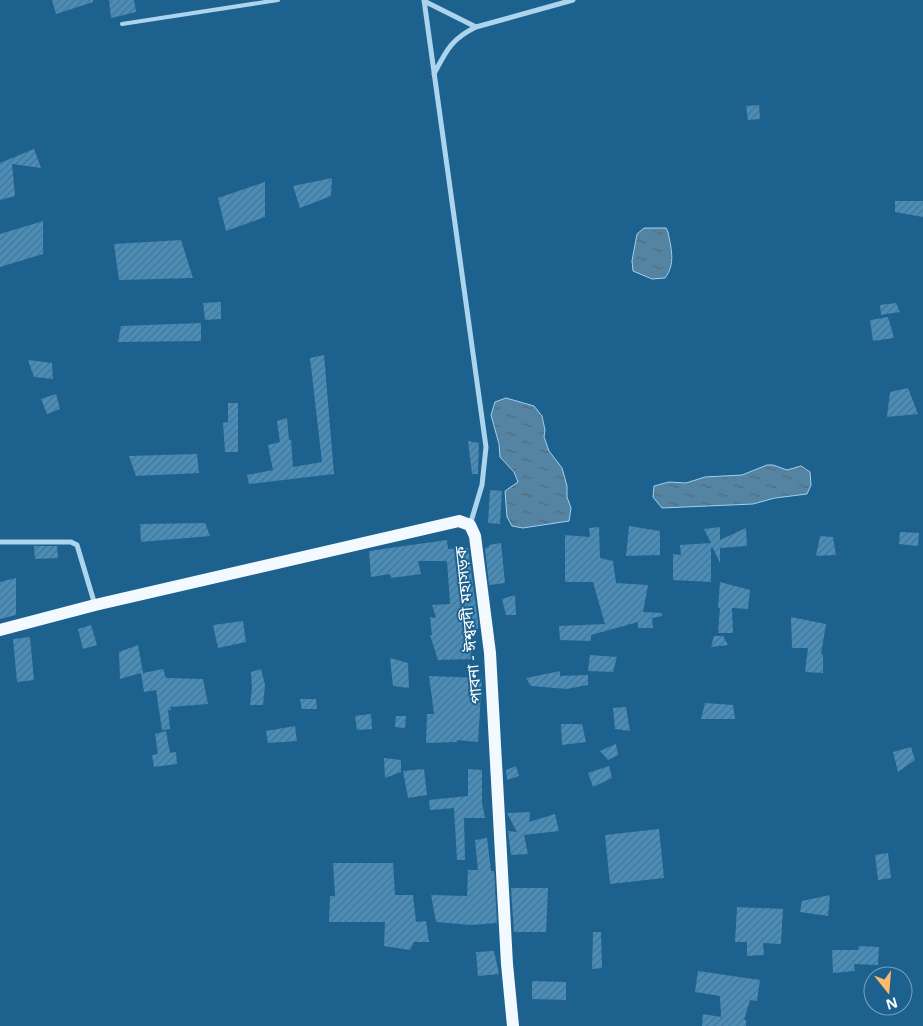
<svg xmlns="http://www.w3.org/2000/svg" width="923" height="1026" viewBox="0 0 923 1026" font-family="'Noto Sans','Noto Sans Bengali',sans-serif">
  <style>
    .water { fill: url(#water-ripples); stroke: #9fd1ef }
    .building { fill: url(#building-hatch) }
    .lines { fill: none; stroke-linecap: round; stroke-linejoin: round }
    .lane { stroke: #acd4ed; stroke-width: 4 }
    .street { stroke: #acd4ed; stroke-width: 5 }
    .primary { stroke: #f2f9ff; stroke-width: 12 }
    .labels { text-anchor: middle; stroke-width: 4; stroke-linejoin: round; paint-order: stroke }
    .street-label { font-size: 16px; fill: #fff; stroke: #1d618e }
  </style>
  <defs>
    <pattern id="water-ripples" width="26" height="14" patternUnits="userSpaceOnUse" patternTransform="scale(1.25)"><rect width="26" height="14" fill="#5584a3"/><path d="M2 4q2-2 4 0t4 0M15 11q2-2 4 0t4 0" fill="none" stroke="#516b7c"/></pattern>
    <pattern id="building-hatch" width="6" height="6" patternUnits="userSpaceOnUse" patternTransform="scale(1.25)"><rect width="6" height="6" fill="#4a8db8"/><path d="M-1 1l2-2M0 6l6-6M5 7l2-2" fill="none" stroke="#4b738d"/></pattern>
  </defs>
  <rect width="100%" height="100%" fill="#1d618e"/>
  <!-- water -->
  <path class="water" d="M 644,228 L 666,228 L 668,232 C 671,248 676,264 665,278 L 652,279 L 633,271 L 632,261 L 637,234 Z
    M 506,398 L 534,406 L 542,416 L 545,430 L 544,437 L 549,451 L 562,468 L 567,486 L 567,497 L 571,508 L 569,521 L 523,528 L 512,526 L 507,517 L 505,491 L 518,482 L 514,472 L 500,457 L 499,444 L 491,415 L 495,402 Z
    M 767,465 L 773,465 L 787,470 L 801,466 L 810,472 L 811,485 L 807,494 L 775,498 L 753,504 L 662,508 L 653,497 L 654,486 L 669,482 L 686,483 L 705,477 L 742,475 Z"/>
  <!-- building -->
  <path class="building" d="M 52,0 L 93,0 L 93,2 L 56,14 Z
    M 109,0 L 134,0 L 136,12 L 111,18 Z
    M 759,105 L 760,119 L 748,120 L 746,106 Z
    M 34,149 L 41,168 L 12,164 L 15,196 L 0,200 L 0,163 Z
    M 332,178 L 331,196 L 300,208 L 293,186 Z
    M 265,182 L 265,217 L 226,231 L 218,198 Z
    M 895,201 L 923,201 L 923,217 L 895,212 Z
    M 43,221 L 43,254 L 0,267 L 0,234 Z
    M 181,240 L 193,278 L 119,280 L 114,244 Z
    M 221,302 L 221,319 L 205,320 L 203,303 Z
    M 896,303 L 900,312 L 881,315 L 880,305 Z
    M 888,317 L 894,338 L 873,341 L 870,320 Z
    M 201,323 L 201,341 L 118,342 L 121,326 Z
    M 324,355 L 334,474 L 249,484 L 247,475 L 273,470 L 268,445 L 280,442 L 277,421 L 287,418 L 289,440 L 291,440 L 293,467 L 322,462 L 310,358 Z
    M 28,360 L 52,363 L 53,379 L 34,377 Z
    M 908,388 L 918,414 L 887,417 L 890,392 Z
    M 56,394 L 60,409 L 47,414 L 41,399 Z
    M 228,403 L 238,403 L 238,452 L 225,452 L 223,423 L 228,422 Z
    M 468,441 L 479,443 L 478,474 L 472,474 Z
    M 197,454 L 199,473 L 136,476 L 129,456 Z
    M 490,490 L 502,491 L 500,524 L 488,523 Z
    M 205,523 L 210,536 L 141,542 L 140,524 Z
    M 629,526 L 660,531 L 660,555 L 626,556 Z
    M 599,527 L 600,558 L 613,561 L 616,583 L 648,585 L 643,612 L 662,613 L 662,616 L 652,618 L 653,628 L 638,628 L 638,622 L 591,635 L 591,641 L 560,640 L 559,626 L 605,624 L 593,582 L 565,582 L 565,535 L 590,537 L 589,528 Z
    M 720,527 L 720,540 L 746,528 L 747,546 L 720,548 L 720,563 L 713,548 L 711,548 L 711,582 L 673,580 L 673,554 L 681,555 L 680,545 L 711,543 L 704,529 Z
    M 900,532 L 919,533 L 918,546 L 899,544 Z
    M 820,536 L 833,537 L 836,555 L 816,556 Z
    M 447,540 L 448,549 L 468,548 L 478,622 L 478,631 L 472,630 L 471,659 L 438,660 L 430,635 L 432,635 L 430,617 L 436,618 L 432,605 L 450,604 L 447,561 L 418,561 L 421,574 L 391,578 L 390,574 L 371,577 L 369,551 Z
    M 501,543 L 505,583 L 489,585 L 485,548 L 489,547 L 489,545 Z
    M 34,546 L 57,546 L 58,558 L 35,559 Z
    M 16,578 L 16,615 L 0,619 L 0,582 Z
    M 720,582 L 750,590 L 748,609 L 732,608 L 733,633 L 718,633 L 720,608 L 718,608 Z
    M 515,595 L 516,615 L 506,615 L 502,599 Z
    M 791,617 L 826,624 L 821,654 L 823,654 L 823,673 L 805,672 L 808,648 L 792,648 Z
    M 243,621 L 246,642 L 218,648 L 213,625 Z
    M 91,625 L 97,645 L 83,649 L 78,629 Z
    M 714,636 L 723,636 L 728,645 L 711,647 Z
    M 30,637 L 34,680 L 17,682 L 13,639 Z
    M 138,645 L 143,673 L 163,669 L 166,678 L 203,679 L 208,704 L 170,707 L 171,710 L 168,710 L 170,729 L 162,730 L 156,690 L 144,692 L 141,673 L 120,679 L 119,652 Z
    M 590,655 L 617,657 L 613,672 L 588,671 Z
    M 390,658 L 408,663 L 409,688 L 393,686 Z
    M 261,669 L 265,685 L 263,705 L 250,705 L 252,688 L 251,672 Z
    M 560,671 L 560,676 L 588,675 L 588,685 L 567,689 L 531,686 L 526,678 Z
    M 429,676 L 482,678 L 478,742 L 457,740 L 457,742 L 426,743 L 427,714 L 434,714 Z
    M 300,699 L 316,699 L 317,709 L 302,709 Z
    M 705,703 L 733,705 L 735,719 L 701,719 Z
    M 626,707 L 630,731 L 615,729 L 613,708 Z
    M 371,714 L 372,729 L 357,730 L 355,716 Z
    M 396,716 L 406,716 L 405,728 L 395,727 Z
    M 561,724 L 582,724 L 586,742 L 562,745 Z
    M 295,726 L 297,741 L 268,743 L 266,731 Z
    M 166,731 L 170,753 L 176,752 L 177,764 L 154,767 L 152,755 L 158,754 L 155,734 Z
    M 616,744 L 618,755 L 608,760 L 600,751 Z
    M 911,747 L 915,760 L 898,772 L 893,752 Z
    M 384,758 L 401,760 L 401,772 L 385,778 Z
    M 516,766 L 519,776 L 507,780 L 506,770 Z
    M 609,766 L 612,778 L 593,787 L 588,773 Z
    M 424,769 L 427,795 L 408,798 L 403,771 Z
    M 468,769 L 482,770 L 482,803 L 485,818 L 464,818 L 465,860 L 457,860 L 454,808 L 430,810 L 429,800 L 468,796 Z
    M 530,812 L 529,822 L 555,814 L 559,831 L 524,835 L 528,854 L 511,855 L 508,831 L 517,832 L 507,813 Z
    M 659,829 L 664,878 L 610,884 L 605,835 Z
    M 487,838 L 491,871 L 494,871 L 497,923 L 471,925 L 436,922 L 431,895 L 467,896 L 468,870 L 478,870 L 475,840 Z
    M 888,853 L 891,878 L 878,880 L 875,855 Z
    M 333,863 L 393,863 L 395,895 L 413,895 L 416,922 L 426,921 L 429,942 L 414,942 L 410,950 L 384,946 L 385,922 L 329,922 L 330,896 L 335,896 Z
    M 511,888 L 548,888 L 546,932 L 514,932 Z
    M 830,895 L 828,916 L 800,912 L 802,901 Z
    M 737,907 L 783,909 L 781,944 L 763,943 L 764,955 L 747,956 L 747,942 L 735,942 Z
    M 593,932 L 601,932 L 602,968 L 592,969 Z
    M 859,946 L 879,947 L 878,965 L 854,964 L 855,971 L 833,973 L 832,950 L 858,950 Z
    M 494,951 L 499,974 L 478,976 L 476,952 Z
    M 698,971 L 760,980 L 757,1001 L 750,1000 L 744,1020 L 746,1020 L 746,1026 L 702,1026 L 703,1014 L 721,1017 L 720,996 L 695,992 Z
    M 532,981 L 566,982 L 566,1000 L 532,999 Z"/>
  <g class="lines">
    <!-- lane -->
    <path class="lane" d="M 122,24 L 278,0"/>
    <!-- street -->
    <path class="street" d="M 424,0 L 486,447 L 482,485 L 470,525
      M 424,1 L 476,27
      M 434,74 C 446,51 451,39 476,27 L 573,0
      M 0,542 L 71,542 L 77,545 L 95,605"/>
    <!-- primary -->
    <path class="primary" d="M 0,630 L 95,605 L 459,521 L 470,525 L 475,536 L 490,653 L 507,964 L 513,1026"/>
  </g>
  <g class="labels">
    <!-- street labels -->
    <g class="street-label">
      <text transform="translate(468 625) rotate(-96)" y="6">পাবনা - ঈশ্বরদী মহাসড়ক</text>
    </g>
  </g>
  <!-- north arrow -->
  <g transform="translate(888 991) rotate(163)"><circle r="24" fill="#1d618e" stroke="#77a0bb"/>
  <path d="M0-4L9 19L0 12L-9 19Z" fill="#fcba6a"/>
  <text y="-8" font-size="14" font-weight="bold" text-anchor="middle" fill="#ffffff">N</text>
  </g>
</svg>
